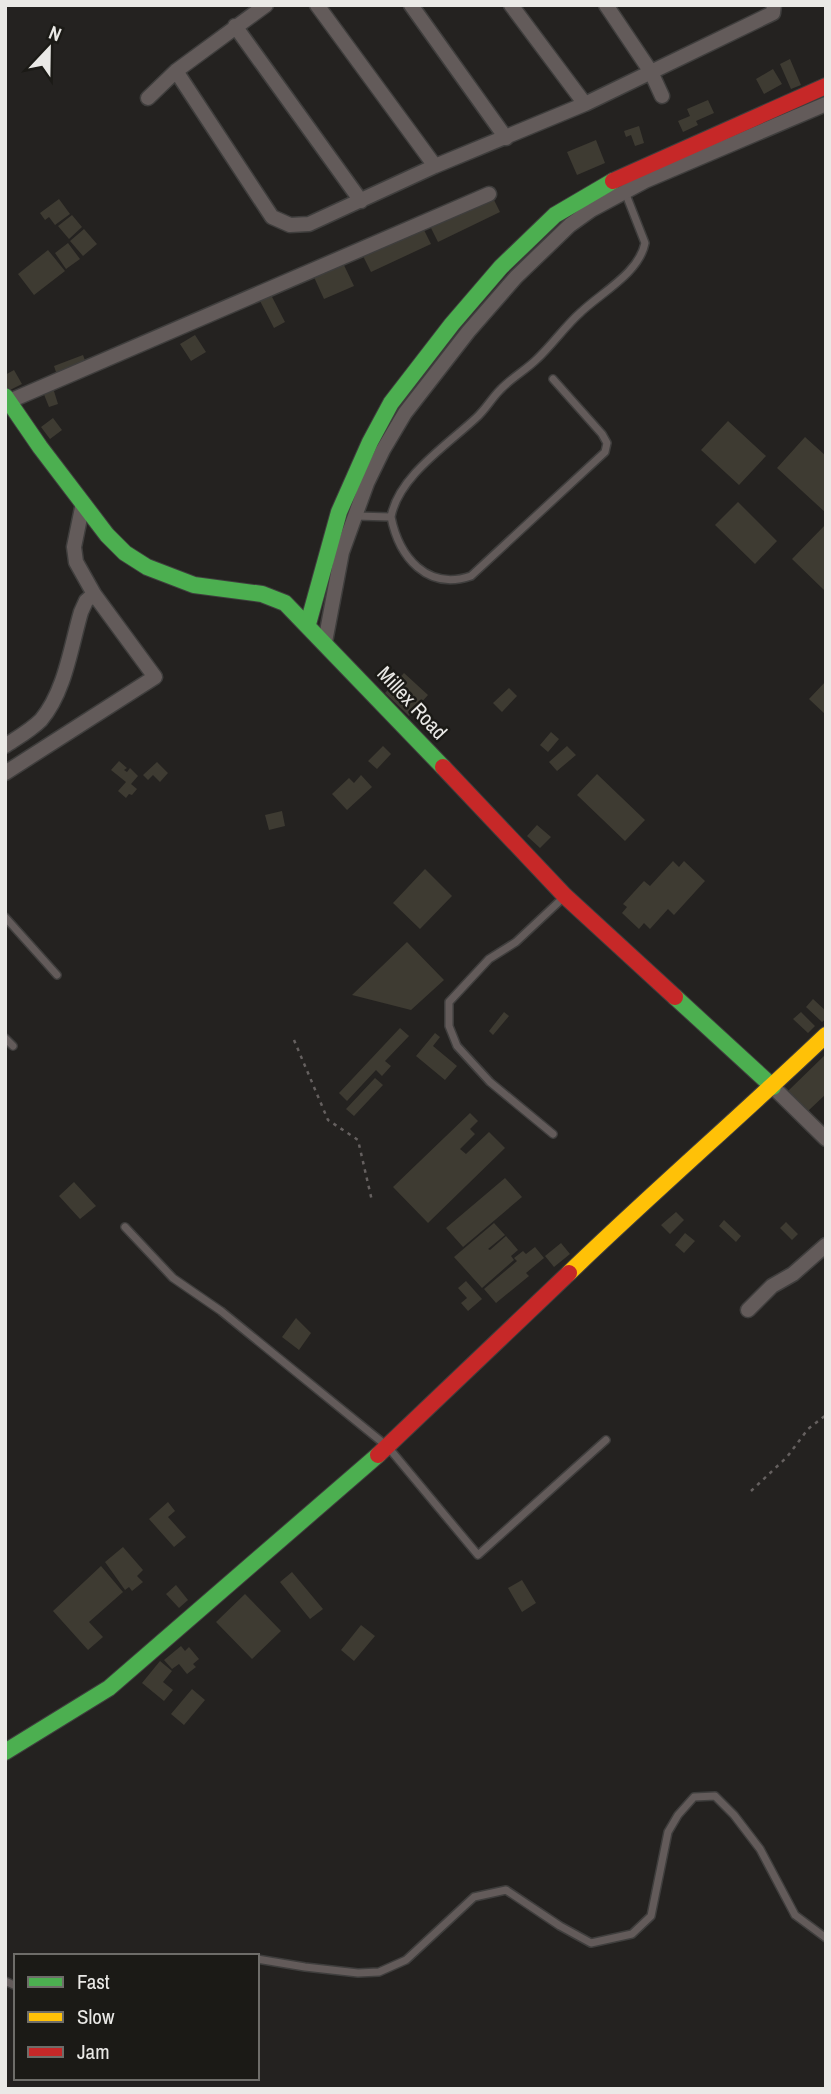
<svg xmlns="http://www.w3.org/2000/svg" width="831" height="2094" viewBox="0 0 831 2094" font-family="'Archivo Narrow',sans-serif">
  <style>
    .building { fill: #3e3b32 }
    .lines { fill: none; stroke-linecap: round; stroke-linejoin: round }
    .lane-casing { stroke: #3f3e3d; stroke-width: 10 }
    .street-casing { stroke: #3f3e3d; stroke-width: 17 }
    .fast-casing { stroke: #3f3e3d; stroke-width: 18 }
    .slow-casing { stroke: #3f3e3d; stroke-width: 18 }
    .jam-casing { stroke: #3f3e3d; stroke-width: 18 }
    .path { stroke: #65605f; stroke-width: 2.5; stroke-dasharray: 3.5 5; stroke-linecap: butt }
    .lane { stroke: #635b5a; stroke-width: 7 }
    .street { stroke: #635b5a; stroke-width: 14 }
    .fast { stroke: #4caf50; stroke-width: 16 }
    .slow { stroke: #ffc107; stroke-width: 16 }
    .jam { stroke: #c62828; stroke-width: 16 }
    .labels { text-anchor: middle; stroke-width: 5; stroke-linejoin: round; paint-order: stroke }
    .street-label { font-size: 21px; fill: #eae9e6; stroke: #1b1a16 }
  </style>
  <rect width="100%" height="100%" fill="#242220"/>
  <!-- building -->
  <path class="building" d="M 790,59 L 801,85 L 791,89 L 780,64 Z
    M 773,69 L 782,84 L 764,94 L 756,79 Z
    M 708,100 L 714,113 L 696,121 L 698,125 L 683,132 L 678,121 L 690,116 L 687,109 Z
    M 639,126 L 644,143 L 635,146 L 631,135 L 626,137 L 624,131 Z
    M 596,140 L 605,163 L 577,175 L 567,152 Z
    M 492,196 L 500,212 L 438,242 L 430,226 Z
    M 59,199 L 70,214 L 55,225 L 49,217 L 45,220 L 40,213 Z
    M 72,215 L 82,227 L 69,239 L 58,226 Z
    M 423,228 L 431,244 L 371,272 L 363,256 Z
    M 84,229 L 97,244 L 83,256 L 70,241 Z
    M 68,243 L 80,259 L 66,269 L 55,253 Z
    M 48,250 L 65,271 L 34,295 L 18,274 Z
    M 342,261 L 354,286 L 324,299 L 313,275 Z
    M 270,293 L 285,322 L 274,328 L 259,299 Z
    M 195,335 L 206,352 L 191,361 L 180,344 Z
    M 83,355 L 86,363 L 57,375 L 54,366 Z
    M 14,370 L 22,384 L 6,392 L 5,375 Z
    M 53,388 L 58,404 L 49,407 L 43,392 Z
    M 53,418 L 62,430 L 50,439 L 41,427 Z
    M 728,421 L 766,456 L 739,485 L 701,450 Z
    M 805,437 L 826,456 L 826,513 L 777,468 Z
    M 738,502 L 777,541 L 755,564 L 715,525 Z
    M 826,524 L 826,588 L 824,590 L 792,559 Z
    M 404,673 L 428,695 L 409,716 L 385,693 Z
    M 826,681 L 826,715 L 809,699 Z
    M 509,688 L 517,696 L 502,712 L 493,703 Z
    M 551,732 L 559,739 L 548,752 L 540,745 Z
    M 383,746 L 391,754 L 377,769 L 368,761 Z
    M 567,746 L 576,755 L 557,771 L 549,762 Z
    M 119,761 L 127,768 L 124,770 L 127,772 L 130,768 L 138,776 L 131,784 L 137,789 L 132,795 L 129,794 L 126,798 L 118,791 L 126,782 L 111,770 Z
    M 157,762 L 168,773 L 160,782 L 153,775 L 148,780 L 143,775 Z
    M 597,774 L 645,820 L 625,841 L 577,795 Z
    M 361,775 L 372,787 L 347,810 L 332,794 L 349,778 L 354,783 Z
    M 282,811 L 285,826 L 269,830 L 265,815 Z
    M 537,825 L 551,837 L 540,848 L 527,836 Z
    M 673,861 L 679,867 L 684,861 L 705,881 L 674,915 L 668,909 L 650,929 L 644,923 L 639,929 L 622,913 L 627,907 L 623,904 L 644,881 L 650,886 Z
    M 425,869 L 452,896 L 420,929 L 393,903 Z
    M 407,942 L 444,980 L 411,1010 L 352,995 Z
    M 813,999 L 826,1011 L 826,1019 L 822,1022 L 806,1007 Z
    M 504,1012 L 509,1016 L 493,1035 L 489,1031 Z
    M 801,1012 L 815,1026 L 808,1033 L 793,1019 Z
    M 400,1028 L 409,1036 L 385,1061 L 391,1066 L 382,1076 L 376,1070 L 347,1101 L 339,1093 Z
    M 435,1033 L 440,1037 L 433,1046 L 457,1066 L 445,1080 L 416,1056 Z
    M 826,1054 L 826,1094 L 808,1111 L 788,1091 Z
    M 375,1078 L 383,1085 L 354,1116 L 346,1109 Z
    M 470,1113 L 478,1121 L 470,1129 L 475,1134 L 460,1149 L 466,1154 L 489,1132 L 505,1148 L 428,1223 L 393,1187 Z
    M 505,1178 L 522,1197 L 463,1247 L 446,1228 Z
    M 74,1182 L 96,1206 L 80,1219 L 59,1196 Z
    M 676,1212 L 684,1220 L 670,1234 L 661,1225 Z
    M 724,1220 L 741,1236 L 736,1242 L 719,1226 Z
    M 786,1222 L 798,1234 L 792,1240 L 780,1228 Z
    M 494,1223 L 505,1235 L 488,1249 L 490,1250 L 506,1236 L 518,1250 L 511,1256 L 514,1260 L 482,1288 L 454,1257 Z
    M 685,1233 L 695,1241 L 684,1253 L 675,1245 Z
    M 561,1243 L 570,1254 L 554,1267 L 545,1256 Z
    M 535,1247 L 544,1258 L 526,1273 L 529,1276 L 496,1303 L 484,1289 L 517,1261 L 514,1258 L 523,1251 L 526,1254 Z
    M 466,1281 L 482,1299 L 468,1311 L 461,1303 L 467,1298 L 458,1288 Z
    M 296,1318 L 311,1333 L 299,1350 L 282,1337 Z
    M 168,1502 L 175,1511 L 168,1517 L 186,1537 L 174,1547 L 149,1519 Z
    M 123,1547 L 143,1570 L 137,1576 L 143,1582 L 132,1591 L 129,1587 L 125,1590 L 105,1562 Z
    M 101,1566 L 123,1592 L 89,1622 L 103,1637 L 88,1650 L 53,1611 Z
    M 292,1572 L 323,1609 L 310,1619 L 280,1582 Z
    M 522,1580 L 536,1603 L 522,1612 L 508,1588 Z
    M 176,1585 L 188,1600 L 179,1608 L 166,1594 Z
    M 245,1594 L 281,1631 L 252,1659 L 216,1622 Z
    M 361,1625 L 375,1636 L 354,1661 L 341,1650 Z
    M 181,1646 L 185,1651 L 189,1647 L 199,1659 L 193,1664 L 196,1667 L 187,1674 L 179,1664 L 172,1669 L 164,1660 Z
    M 160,1661 L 172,1671 L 163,1682 L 173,1690 L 164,1701 L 142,1683 Z
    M 192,1689 L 205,1700 L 184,1725 L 171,1714 Z"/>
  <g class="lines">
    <!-- lane casing -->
    <g class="lane-casing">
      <path id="lane" d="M 356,516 L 391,517 C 398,477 447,445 476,418 C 486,409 491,399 500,390 C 511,378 526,370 537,359 C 553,344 565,326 581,312 C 602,292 639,273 645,243 L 625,192
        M 391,517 C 399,557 427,591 471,576 L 605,452 L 607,443 L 602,434 L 553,379
        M 5,917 L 57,975
        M 5,1038 L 13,1046
        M 553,1134 L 490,1082 L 457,1046 L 449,1026 L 449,1002 L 489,959 L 516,942 L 564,897
        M 125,1227 L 173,1278 L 221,1311 L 388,1447 L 478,1555 L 606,1440
        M 257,1959 L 305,1967 L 358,1973 L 379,1972 L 406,1960 L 474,1897 L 506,1890 L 560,1926 L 591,1943 L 632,1934 L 651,1916 L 668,1832 L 678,1815 L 694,1797 L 715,1796 L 734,1815 L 760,1849 L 795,1915 L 826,1938
        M 5,1981 L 16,1986"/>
    </g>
    <!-- street casing -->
    <g class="street-casing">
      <path id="street" d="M 317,5 L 435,166
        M 411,5 L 506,138
        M 511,5 L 585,104
        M 606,5 L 651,72 L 662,96
        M 235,26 L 361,201
        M 176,71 L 272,217 L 290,225 L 309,224 L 435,166 L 585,104 L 773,13 L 774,5
        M 148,98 L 176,71 L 266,5
        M 5,403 L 489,194
        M 83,503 L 74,547 L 76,562 L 94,594
        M 325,642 L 342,552 L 367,483 L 383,450 L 405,413 L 468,332 L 516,277 L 570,225 L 591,210 L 645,181 L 826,104
        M 5,746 C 17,738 31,730 41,720 C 65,692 71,646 81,612 L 86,601 L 94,594 L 155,677 L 5,773
        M 773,1087 L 826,1139
        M 748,1310 L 772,1286 L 793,1274 L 826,1245"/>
    </g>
    <!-- fast casing -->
    <g class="fast-casing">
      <path id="fast" d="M 5,396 L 40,447 L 107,535 L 125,553 L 147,567 L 194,585 L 262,594 L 285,603 L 443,767
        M 308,624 L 339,512 L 370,442 L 391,403 L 452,324 L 501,267 L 555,215 L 613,181
        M 675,997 L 773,1087
        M 5,1752 L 109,1688 L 378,1455"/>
    </g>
    <!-- slow casing -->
    <g class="slow-casing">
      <path id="slow" d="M 569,1273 C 653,1192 741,1116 826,1035"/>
    </g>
    <!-- jam casing -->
    <g class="jam-casing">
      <path id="jam" d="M 613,181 L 826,86
        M 443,767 L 565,896 L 675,997
        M 378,1455 L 569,1273"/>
    </g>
    <!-- path -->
    <path class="path" d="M 294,1040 L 328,1120 L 358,1140 L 372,1201
      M 751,1491 L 787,1457 L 808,1429 L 826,1415"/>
    <!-- lane -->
    <use href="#lane" class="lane"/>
    <!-- street -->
    <use href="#street" class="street"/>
    <!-- fast -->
    <use href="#fast" class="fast"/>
    <!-- slow -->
    <use href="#slow" class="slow"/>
    <!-- jam -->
    <use href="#jam" class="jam"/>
  </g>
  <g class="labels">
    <!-- street labels -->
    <g class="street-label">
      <text transform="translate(412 703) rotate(47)" y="7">Millex Road</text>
    </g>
  </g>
  <!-- border -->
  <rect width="831" height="2094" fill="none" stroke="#eae9e6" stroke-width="14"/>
  <!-- legend -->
  <rect x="14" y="1954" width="245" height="126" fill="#1b1a16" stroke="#6e6d69" stroke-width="2"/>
  <rect x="28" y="1977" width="35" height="10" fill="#4caf50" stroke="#6e6d69" stroke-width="2"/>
  <text x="77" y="1989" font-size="21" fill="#eae9e6">Fast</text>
  <rect x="28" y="2012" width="35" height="10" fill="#ffc107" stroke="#6e6d69" stroke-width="2"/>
  <text x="77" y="2024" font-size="21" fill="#eae9e6">Slow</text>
  <rect x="28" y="2047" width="35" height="10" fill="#c62828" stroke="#6e6d69" stroke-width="2"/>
  <text x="77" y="2059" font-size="21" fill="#eae9e6">Jam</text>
  <!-- north arrow -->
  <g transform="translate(49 49) rotate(22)" stroke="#1b1a16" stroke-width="5" paint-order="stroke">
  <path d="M0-5L12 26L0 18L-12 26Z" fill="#eae9e6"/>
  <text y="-10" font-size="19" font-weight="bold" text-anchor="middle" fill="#eae9e6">N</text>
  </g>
</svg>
